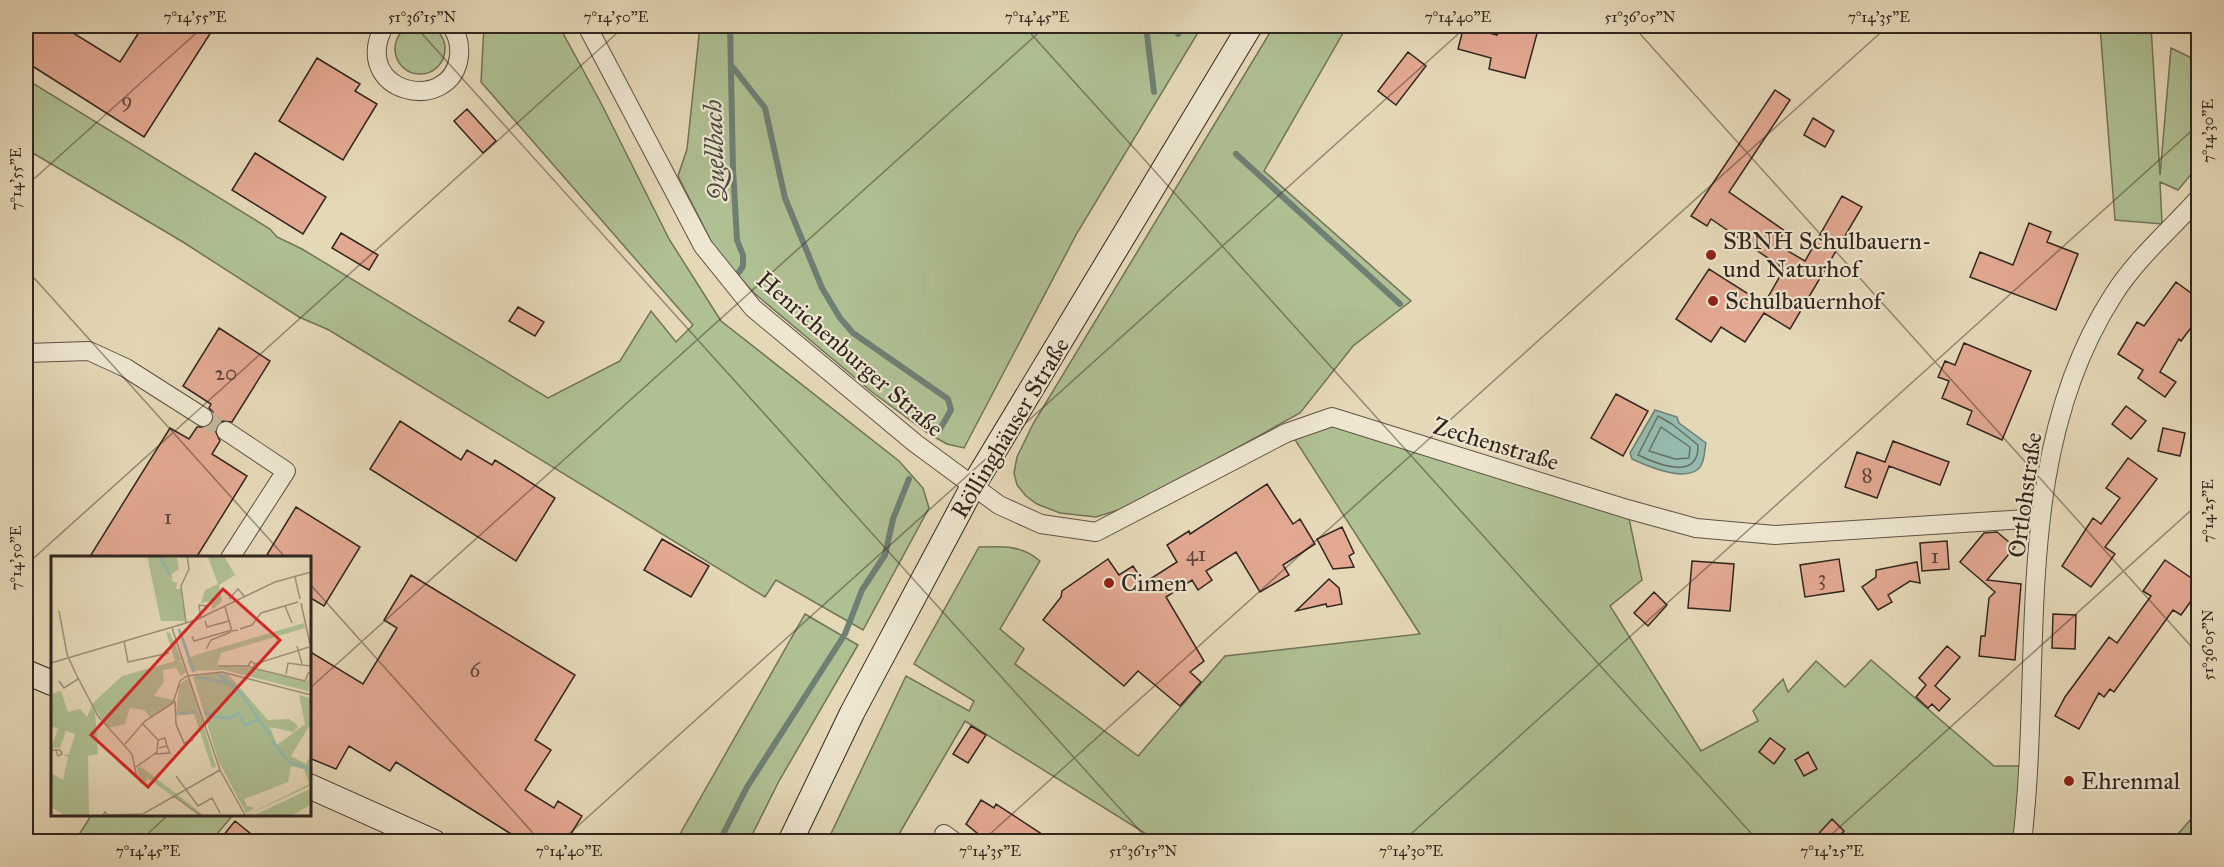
<svg xmlns="http://www.w3.org/2000/svg" width="2224" height="867" viewBox="0 0 2224 867" font-family="'IM FELL Great Primer',serif">
  <style>
    .green { fill: #afc093; stroke: #707359; stroke-width: 1.5 }
    .water { fill: #96baac; stroke: #6e7f74; stroke-width: 1.5 }
    .lines { fill: none; stroke-linecap: round; stroke-linejoin: round }
    .shore { stroke: #647066; stroke-width: 1.5 }
    .stream { stroke: #6e7f74; stroke-width: 6 }
    .building { fill: #e2a891; stroke: #32261f; stroke-width: 1.5 }
    .minor-tunnel { stroke: #c1b499; stroke-width: 18; stroke-dasharray: 18 9; stroke-linecap: butt }
    .minor-casing { stroke: #5f5245; stroke-width: 20 }
    .secondary-casing { stroke: #32261f; stroke-width: 26 }
    .minor { stroke: #eee6d0; stroke-width: 18 }
    .secondary { stroke: #eee6d0; stroke-width: 24 }
    .ticks { fill: none; stroke: #32261f; stroke-width: 1.5; stroke-opacity: 0.45 }
    .poi-dot { fill: #8f2418; stroke: #eee6d0; stroke-width: 2 }
    .labels { text-anchor: middle; stroke-width: 4.5; stroke-linejoin: round; paint-order: stroke }
    .number-label { font-size: 21px; fill: #5e463c }
    .poi-label { font-size: 24px; fill: #32261f; stroke: #eee6d0; text-anchor: start }
    .street-label { font-size: 24px; fill: #32261f; stroke: #eee6d0 }
    .water-label { font-size: 26px; font-style: italic; fill: #4b4b42; stroke: #eee6d0 }
    .inset-river { fill: none; stroke: #96baac; stroke-width: 3 }
    .inset-road { fill: none; stroke: #9d917a; stroke-width: 1.5 }
    .view { fill: #d62828; fill-opacity: 0.15; stroke: #d62828; stroke-width: 3 }
    .inset-edge { fill: none; stroke: #32261f; stroke-width: 3 }
    .neatline { fill: none; stroke: #32261f; stroke-width: 2 }
    .ticks-label { font-size: 15px; text-anchor: middle; fill: #32261f }
  </style>
  <rect width="100%" height="100%" fill="#e5d8b7"/>
  <filter id="stains"><feTurbulence type="fractalNoise" baseFrequency=".00333" numOctaves="4"/><feColorMatrix values="0 0 0 0 .2 0 0 0 0 .09 0 0 0 0 .02 0 0 0 .5 -.17"/></filter>
  <radialGradient id="worn" r=".72"><stop offset=".6" stop-color="#630" stop-opacity="0"/><stop offset="1" stop-color="#630" stop-opacity=".3"/></radialGradient>
  <!-- green -->
  <path class="green" d="M395 49a25 25 0 1 1 50 0a25 25 0 1 1-50 0Z
    M 484,26 L 559,26 L 601,103 L 669,239 L 721,321 L 899,461 L 923,488 L 929,508 L 863,630 L 776,580 L 765,597 L 329,330 L 299,317 L 183,242 L 26,149 L 26,79 L 270,229 L 277,237 L 302,249 L 548,398 L 620,361 L 651,311 L 676,342 L 693,325 L 481,82 Z
    M 700,26 L 1202,26 L 1077,233 L 964,448 L 947,444 L 929,434 L 872,392 L 754,293 L 716,251 L 678,176 L 687,149 Z
    M 1274,26 L 1347,26 L 1264,171 L 1411,301 L 1353,346 L 1300,413 L 1134,505 L 1096,517 L 1060,513 L 1037,504 L 1026,496 L 1017,485 L 1014,473 L 1017,457 L 1033,424 Z
    M 2100,26 L 2151,26 L 2160,175 L 2171,48 L 2198,61 L 2198,166 L 2178,190 L 2160,182 L 2162,224 L 2115,220 Z
    M 1332,417 L 1627,509 L 1642,580 L 1610,606 L 1701,751 L 1758,721 L 1753,711 L 1783,679 L 1788,692 L 1816,661 L 1845,687 L 1871,660 L 1994,766 L 2025,766 L 2020,841 L 1159,842 L 965,721 L 895,841 L 827,842 L 906,676 L 969,711 L 974,701 L 914,664 L 979,547 C 1003,546 1021,545 1040,561 L 1000,629 L 1024,649 L 1015,664 L 1138,756 L 1225,656 L 1420,634 L 1290,432 Z
    M 805,614 L 858,645 L 779,781 L 749,841 L 676,841 Z
    M 2198,811 L 2198,841 L 2172,841 Z
    M 92,814 L 233,814 L 233,815 L 211,841 L 75,841 Z"/>
  <!-- water -->
  <path class="water" d="M 1655,410 L 1677,417 L 1679,423 L 1706,443 C 1704,452 1705,464 1697,470 C 1681,481 1647,466 1632,459 L 1630,453 Z"/>
  <g class="lines">
    <!-- shore -->
    <path class="shore" d="M 1658,416 L 1672,424 L 1698,445 C 1699,481 1659,465 1638,455 Z
      M 1661,427 L 1690,447 L 1689,458 L 1675,459 L 1649,451 Z"/>
    <!-- stream -->
    <path class="stream" d="M 730,26 L 733,169 L 737,240 L 743,255 L 743,266 L 739,272
      M 1146,26 L 1154,92
      M 1174,26 L 1178,34
      M 731,65 L 765,108 L 785,198 L 822,288 L 840,318 L 853,333 L 948,399 L 951,410 L 940,429
      M 1236,154 L 1400,304
      M 719,842 L 747,787 L 845,634 L 862,590 L 885,555 L 893,519 L 909,479"/>
  </g>
  <!-- building -->
  <path class="building" d="M 26,26 L 62,26 L 120,62 L 143,26 L 215,26 L 144,137 L 26,62 Z
    M 1464,26 L 1497,35 L 1500,26 L 1539,26 L 1525,78 L 1489,69 L 1491,58 L 1458,49 Z
    M 1408,52 L 1426,66 L 1396,105 L 1378,91 Z
    M 317,58 L 360,84 L 355,91 L 377,104 L 343,160 L 279,121 Z
    M 1775,90 L 1790,100 L 1729,192 L 1785,231 L 1776,244 L 1805,261 L 1842,196 L 1862,207 L 1790,329 L 1764,313 L 1745,342 L 1721,327 L 1711,342 L 1676,319 L 1709,269 L 1764,304 L 1784,269 L 1711,219 L 1707,226 L 1691,216 Z
    M 467,109 L 496,141 L 483,153 L 454,121 Z
    M 1813,118 L 1834,131 L 1825,147 L 1804,135 Z
    M 255,153 L 326,197 L 303,234 L 232,190 Z
    M 2029,223 L 2051,232 L 2047,242 L 2078,254 L 2056,310 L 1970,277 L 1980,252 L 2013,265 Z
    M 341,233 L 378,255 L 369,270 L 332,248 Z
    M 2176,282 L 2199,299 L 2199,317 L 2181,341 L 2179,339 L 2160,372 L 2176,382 L 2165,397 L 2138,378 L 2143,370 L 2118,354 L 2137,322 L 2144,326 Z
    M 518,307 L 544,322 L 535,336 L 509,321 Z
    M 219,328 L 270,361 L 232,422 L 222,421 L 215,430 L 220,441 L 212,454 L 247,476 L 196,558 L 89,558 L 170,428 L 189,439 L 197,427 L 208,427 L 213,423 L 213,412 L 209,408 L 211,404 L 183,386 Z
    M 1964,343 L 2031,371 L 2002,440 L 1967,424 L 1972,411 L 1942,398 L 1949,381 L 1938,377 L 1945,361 L 1955,365 Z
    M 1616,394 L 1648,411 L 1623,456 L 1591,438 Z
    M 2126,406 L 2146,421 L 2131,439 L 2112,424 Z
    M 400,421 L 461,460 L 467,450 L 492,465 L 495,460 L 555,498 L 516,561 L 370,469 Z
    M 2163,428 L 2185,433 L 2180,456 L 2158,451 Z
    M 1893,441 L 1949,462 L 1940,485 L 1889,466 L 1877,498 L 1845,487 L 1857,452 L 1885,462 Z
    M 2128,458 L 2157,479 L 2105,547 L 2115,554 L 2091,587 L 2062,566 L 2093,518 L 2101,524 L 2120,498 L 2106,488 Z
    M 1267,484 L 1293,524 L 1300,519 L 1315,544 L 1283,565 L 1289,575 L 1260,592 L 1236,552 L 1206,571 L 1212,580 L 1198,590 L 1192,580 L 1166,597 L 1204,661 L 1190,672 L 1201,682 L 1180,706 L 1138,671 L 1124,686 L 1043,620 L 1061,597 L 1062,591 L 1108,559 L 1119,575 L 1133,566 L 1144,583 L 1177,562 L 1167,545 L 1189,531 L 1190,534 Z
    M 296,507 L 360,547 L 324,606 L 309,597 L 309,558 L 265,558 Z
    M 1342,527 L 1354,553 L 1349,556 L 1354,567 L 1333,569 L 1317,539 Z
    M 1997,532 L 2015,547 L 1987,580 L 2021,584 L 2015,660 L 1979,656 L 1981,636 L 1985,636 L 1989,598 L 1995,592 L 1960,562 L 1984,533 Z
    M 662,539 L 709,566 L 691,597 L 644,570 Z
    M 1947,541 L 1949,569 L 1922,571 L 1920,543 Z
    M 1839,559 L 1844,591 L 1805,597 L 1800,565 Z
    M 2165,560 L 2194,580 L 2192,583 L 2199,590 L 2181,615 L 2173,610 L 2114,692 L 2110,689 L 2104,697 L 2099,693 L 2079,729 L 2055,716 L 2065,697 L 2109,637 L 2117,643 L 2151,596 L 2143,591 Z
    M 1692,561 L 1734,564 L 1730,611 L 1688,608 Z
    M 1917,562 L 1920,583 L 1910,581 L 1888,595 L 1892,602 L 1878,610 L 1862,587 L 1876,577 L 1876,570 Z
    M 411,575 L 575,675 L 535,740 L 551,750 L 525,790 L 554,808 L 558,801 L 582,816 L 566,842 L 524,842 L 396,762 L 390,771 L 349,746 L 336,769 L 309,758 L 309,651 L 363,684 L 397,628 L 384,620 Z
    M 1329,579 L 1339,588 L 1342,604 L 1327,607 L 1326,604 L 1296,611 Z
    M 1654,592 L 1667,605 L 1648,626 L 1634,613 Z
    M 2053,614 L 2076,615 L 2075,649 L 2052,648 Z
    M 1947,646 L 1960,657 L 1935,686 L 1950,699 L 1939,711 L 1932,704 L 1928,708 L 1916,697 L 1926,685 L 1919,678 Z
    M 971,726 L 986,735 L 968,763 L 953,754 Z
    M 1770,738 L 1785,749 L 1774,764 L 1759,752 Z
    M 1808,752 L 1817,769 L 1804,776 L 1795,760 Z
    M 981,800 L 994,808 L 996,804 L 1054,842 L 988,842 L 966,824 Z
    M 1832,819 L 1844,831 L 1834,842 L 1811,842 Z
    M 235,821 L 261,842 L 218,842 Z"/>
  <g class="lines">
    <!-- minor-tunnel -->
    <path class="minor-tunnel" d="M 203,417 L 226,431"/>
    <!-- minor casing -->
    <g class="minor-casing">
      <path id="minor" d="M 384,26 C 349,94 452,116 459,56 C 460,45 458,35 451,26
        M 587,26 L 703,246 L 753,308 L 915,443 L 999,505 L 1041,524 L 1096,532 L 1286,433 L 1332,417 L 1627,509 L 1696,528 L 1775,535 L 2041,518
        M 26,353 L 89,351 L 126,368 L 203,417
        M 226,431 L 286,471 L 230,558
        M 944,834 L 955,842
        M 2022,842 C 2044,659 2009,456 2114,294 C 2136,259 2171,229 2198,199"/>
    </g>
    <!-- secondary casing -->
    <g class="secondary-casing">
      <path id="secondary" d="M 26,672 L 52,683
        M 309,786 L 434,842
        M 790,842 L 852,713 L 973,486 L 1250,26"/>
    </g>
    <!-- minor -->
    <use href="#minor" class="minor"/>
    <!-- secondary -->
    <use href="#secondary" class="secondary"/>
  </g>
  <!-- ticks -->
  <path class="ticks" d="M 415,26 L 1150,842M 1024,26 L 1759,842M 1633,26 L 2198,654M 26,186 L 204,26M 26,269 L 286,558M 26,565 L 625,26M 309,583 L 541,842M 309,689 L 1046,26M 139,842 L 169,814M 560,842 L 1467,26M 981,842 L 1888,26M 1402,842 L 2198,125M 1823,842 L 2198,504"/>
  <!-- markers -->
  <g class="poi-dot">
    <circle cx="1711" cy="255" r="6"/>
    <circle cx="1713" cy="301" r="6"/>
    <circle cx="1109" cy="583" r="6"/>
    <circle cx="2069" cy="781" r="6"/>
  </g>
  <g class="labels">
    <!-- number labels -->
    <g class="number-label">
      <text x="127" y="107">9</text>
      <text x="226" y="380">20</text>
      <text x="1867" y="482">8</text>
      <text x="168" y="524">1</text>
      <text x="1196" y="561">41</text>
      <text x="1935" y="563">1</text>
      <text x="1822" y="585">3</text>
      <text x="475" y="677">6</text>
    </g>
    <!-- poi labels -->
    <g class="poi-label">
      <text x="1723" y="249">SBNH Schulbauern-<tspan x="1723" dy="28">und Naturhof</tspan></text>
      <text x="1725" y="309">Schulbauernhof</text>
      <text x="1121" y="591">Cimen</text>
      <text x="2081" y="789">Ehrenmal</text>
    </g>
    <!-- street labels -->
    <g class="street-label">
      <text transform="translate(850 354) rotate(41)" y="8">Henrichenburger Straße</text>
      <text transform="translate(1010 428) rotate(-59)" y="8">Röllinghäuser Straße</text>
      <text transform="translate(1496 444) rotate(17)" y="8">Zechenstraße</text>
      <text transform="translate(2025 495) rotate(-82)" y="8">Ortlohstraße</text>
    </g>
    <!-- water labels -->
    <g class="water-label">
      <text transform="translate(714 150) rotate(-92)" y="9">Quellbach</text>
    </g>
  </g>
  <!-- overview -->
  <g transform="translate(51 556)">
    <rect width="260" height="260" fill="#e5d8b7"/>
    <path d="M 96,0 L 126,2 L 128,13 L 121,18 L 121,25 L 126,27 L 125,33 L 130,33 L 134,65 L 110,65 ZM 173,0 L 184,19 L 168,29 L 171,45 L 161,54 L 160,45 L 150,47 L 154,34 L 167,28 L 157,1 ZM 253,67 L 254,72 L 170,97 L 166,110 L 195,111 L 255,126 L 259,122 L 257,135 L 173,114 L 140,115 L 136,104 L 144,99 ZM 115,76 L 119,77 L 131,104 L 125,106 L 131,105 L 135,116 L 130,120 L 125,112 L 112,114 L 113,126 L 103,140 L 124,144 L 122,147 L 99,161 L 93,154 L 79,152 L 74,168 L 58,172 L 41,148 L 71,120 L 124,105 ZM 165,117 L 177,118 L 217,164 L 238,163 L 245,168 L 247,171 L 242,176 L 219,171 L 226,189 L 254,168 L 248,139 L 259,142 L 259,169 L 240,200 L 255,208 L 259,200 L 259,230 L 196,259 L 258,228 L 253,213 L 240,210 L 237,226 L 193,243 L 196,250 L 204,252 L 195,257 L 167,204 L 142,121 ZM 137,122 L 140,127 L 165,211 L 161,212 L 143,158 L 125,159 L 128,129 ZM 10,135 L 17,156 L 29,153 L 36,161 L 41,150 L 44,156 L 47,198 L 37,200 L 38,259 L 13,259 L 0,251 L 0,217 L 12,224 L 17,201 L 12,199 L 18,198 L 24,178 L 15,175 L 9,192 L 0,192 L 7,173 L 0,170 L 0,138 ZM 89,210 L 145,253 L 152,259 L 147,259 L 94,220 L 97,224 L 89,228 L 86,213 ZM 259,233 L 259,249 L 242,259 L 204,259 Z" fill="#afc093"/>
    <path class="inset-river" d="M 108,0 L 119,18M 128,73 L 143,116M 167,118 L 189,136 L 220,181M 145,121 L 180,128M 154,155 L 162,161 L 179,162 L 187,157 L 194,169 L 208,163M 127,158 L 145,156M 221,185 L 238,206 L 260,214"/>
    <path class="inset-road" d="M 244,21 L 249,43M 178,43 L 187,33 L 194,41M 250,47 L 259,88M 234,50 L 241,67M 174,51 L 181,75 L 187,74M 8,55 L 16,98 L 24,116 L 47,160 L 81,198 L 86,222M 150,62 L 148,49 L 156,50M 154,65 L 156,71 L 178,65M 135,67 L 130,30 L 138,13 L 136,0M 121,72 L 169,214 L 194,259M 189,73 L 201,69 L 210,57 L 247,46M 141,80 L 143,85 L 181,74M 73,85 L 77,106 L 118,97M 246,90 L 251,108M 155,93 L 160,84 L 180,76M 0,107 L 145,64 L 224,26 L 260,16M 204,108 L 200,105 L 197,110 L 202,112 L 204,108 L 258,91M 167,110 L 197,110M 202,112 L 254,125 L 258,116M 235,118 L 237,107 L 259,110M 8,125 L 13,132 L 27,123M 124,145 L 125,168 L 133,187 L 142,184M 91,167 L 107,184M 74,188 L 94,165 L 122,147 L 129,125 L 136,120 L 171,116 L 260,139M 0,194 L 9,194 L 11,198 L 7,200 L 5,195M 104,198 L 119,197 L 116,190M 85,211 L 106,196 L 107,184 L 114,182 L 116,190 L 108,192M 125,220 L 147,250 L 161,242 L 169,257M 123,240 L 149,259M 52,259 L 54,256 L 57,259 L 92,258 L 169,214"/>
    <path class="view" d="M 172,33 L 229,84 L 97,231 L 40,179 Z"/>
    <rect width="260" height="260" class="inset-edge"/>
  </g>
  <!-- margin -->
  <rect width="2224" height="867" fill="none" stroke="#e5d8b7" stroke-width="66"/>
  <rect x="33" y="33" width="2158" height="801" class="neatline"/>
  <g class="ticks-label">
    <text x="195" y="22">7°14'55"E</text>
    <text x="422" y="22">51°36'15"N</text>
    <text x="616" y="22">7°14'50"E</text>
    <text x="1037" y="22">7°14'45"E</text>
    <text x="1458" y="22">7°14'40"E</text>
    <text x="1640" y="22">51°36'05"N</text>
    <text x="1879" y="22">7°14'35"E</text>
    <text transform="translate(2208 131) rotate(-90)" y="5">7°14'30"E</text>
    <text transform="translate(16 179) rotate(-90)" y="5">7°14'55"E</text>
    <text transform="translate(2208 511) rotate(-90)" y="5">7°14'25"E</text>
    <text transform="translate(16 558) rotate(-90)" y="5">7°14'50"E</text>
    <text transform="translate(2208 645) rotate(-90)" y="5">51°36'05"N</text>
    <text x="148" y="856">7°14'45"E</text>
    <text x="569" y="856">7°14'40"E</text>
    <text x="990" y="856">7°14'35"E</text>
    <text x="1143" y="856">51°36'15"N</text>
    <text x="1411" y="856">7°14'30"E</text>
    <text x="1832" y="856">7°14'25"E</text>
  </g>
  <rect width="100%" height="100%" filter="url(#stains)"/>
  <rect width="100%" height="100%" fill="url(#worn)"/>
</svg>
